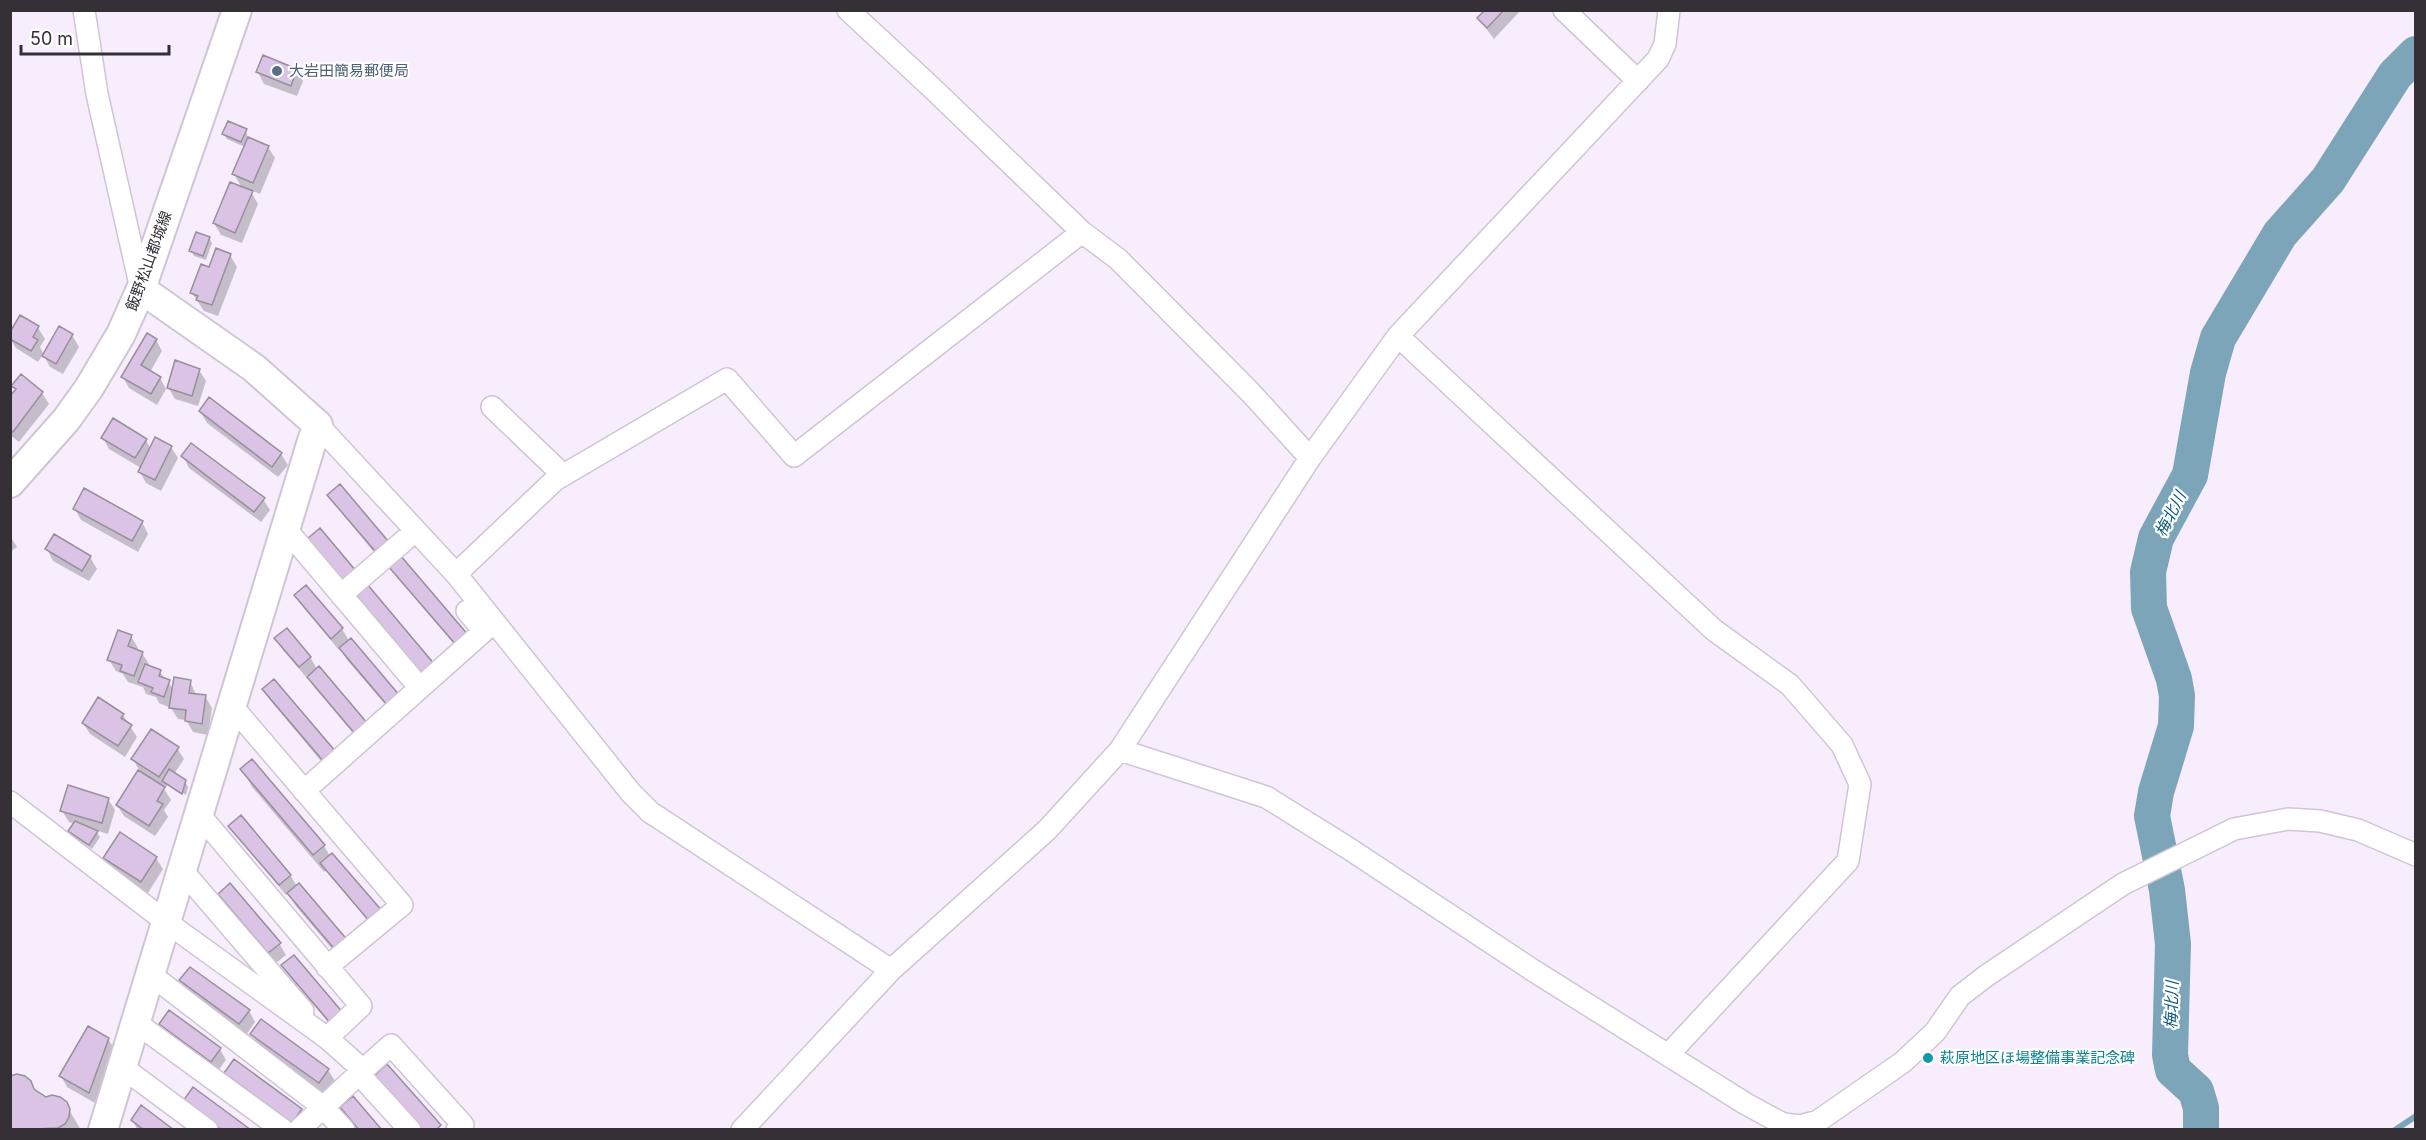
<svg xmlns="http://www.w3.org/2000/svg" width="2426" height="1140" viewBox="0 0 2426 1140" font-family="Inter,'Noto Sans JP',sans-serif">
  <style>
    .shadow { fill: #0003 }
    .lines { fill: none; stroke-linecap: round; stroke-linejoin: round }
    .stream { stroke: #7da5ba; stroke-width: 6 }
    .river { stroke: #7da5ba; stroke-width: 36 }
    .building { fill: #dac3e5; stroke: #988f9d; stroke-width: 1.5 }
    .street-casing { stroke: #cfc5d4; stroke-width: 24 }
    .secondary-casing { stroke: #cfc5d4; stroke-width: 32 }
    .street { stroke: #fff; stroke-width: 21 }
    .secondary { stroke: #fff; stroke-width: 28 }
    .service-dot { fill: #5c6f8a; stroke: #fff; stroke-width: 2 }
    .culture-dot { fill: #0f9aa8; stroke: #fff; stroke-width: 2 }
    .labels { text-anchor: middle; stroke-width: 4.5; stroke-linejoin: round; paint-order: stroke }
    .service-label { font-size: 15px; fill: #4e5e75; stroke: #fff; text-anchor: start }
    .street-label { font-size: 15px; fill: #343036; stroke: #fff }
    .culture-label { font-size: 15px; fill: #0d838f; stroke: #fff; text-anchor: start }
    .water-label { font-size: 16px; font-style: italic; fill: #0f5a78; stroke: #fff }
  </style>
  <rect width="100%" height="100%" fill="#f7edfc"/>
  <!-- shadow -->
  <path class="shadow" d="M 1487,10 L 1521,10 L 1494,39 L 1479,19 Z
    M 296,70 L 303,81 L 297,96 L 264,84 L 258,72 Z
    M 246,130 L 248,138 L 268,147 L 275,158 L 260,194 L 250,190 L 258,204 L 242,243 L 221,235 L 214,223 L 242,188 L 234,174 L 245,147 L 227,139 L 224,134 Z
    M 209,238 L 212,243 L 206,260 L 194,256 L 191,250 Z
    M 230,255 L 237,267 L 218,316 L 204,311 L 192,293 L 210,269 Z
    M 38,328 L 45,339 L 40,347 L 44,355 L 60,328 L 72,335 L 79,347 L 63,374 L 50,367 L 43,354 L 38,362 L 16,348 L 10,339 Z
    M 156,340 L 162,351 L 150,372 L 160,378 L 166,389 L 157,405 L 129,388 L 123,377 Z
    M 199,370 L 206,381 L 198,406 L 175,399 L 168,387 Z
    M 13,386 L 42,393 L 49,404 L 19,442 L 10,435 L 10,398 L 16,391 Z
    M 200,411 L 281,454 L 288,465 L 278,477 L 207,423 Z
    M 103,438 L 146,440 L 151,450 L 171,447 L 178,458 L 161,491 L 146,483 L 140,472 L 141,468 L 109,449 Z
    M 183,456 L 263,499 L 270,510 L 261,522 L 189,468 Z
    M 329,495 L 387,541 L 382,562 L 336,506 Z
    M 75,509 L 142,522 L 148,534 L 138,552 L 81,520 Z
    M 10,536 L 17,547 L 10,552 Z
    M 47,549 L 90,557 L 97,569 L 89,581 L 53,561 Z
    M 400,557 L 464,656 L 397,577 L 390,566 Z
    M 306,587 L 342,629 L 395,716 L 347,660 L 340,648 L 338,649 L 303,607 L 296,596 Z
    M 357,594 L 441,677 L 431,685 L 363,606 Z
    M 131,636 L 138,648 L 137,651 L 142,653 L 149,664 L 148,667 L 160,672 L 174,690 L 190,681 L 196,695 L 205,696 L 212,708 L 208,735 L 193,732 L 186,720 L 178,719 L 171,708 L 159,703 L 156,697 L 146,694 L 143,687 L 128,682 L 123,674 L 116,671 L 109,660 Z
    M 276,638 L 310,657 L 363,745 L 315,688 L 308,675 L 306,677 L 283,650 Z
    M 274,681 L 331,773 L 270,700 L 264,689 Z
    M 123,715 L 137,737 L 125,757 L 90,734 L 83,723 Z
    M 177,748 L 184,759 L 174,774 L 185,782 L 188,787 L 186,795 L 167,783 L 167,786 L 185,798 L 167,786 L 164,789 L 171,800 L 164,810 L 168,817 L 155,836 L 124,816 L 117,805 L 139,770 L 133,759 Z
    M 252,761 L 324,846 L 378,933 L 326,870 L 324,872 L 252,787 L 242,769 Z
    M 108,799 L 115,810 L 108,834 L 95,830 L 100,837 L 92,849 L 73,837 L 70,832 L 75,824 L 69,822 L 62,811 Z
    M 230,826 L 290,875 L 344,963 L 295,905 L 289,893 L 286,895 L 237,837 Z
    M 105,858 L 156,858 L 163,869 L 148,893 L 112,869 Z
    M 220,894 L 279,943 L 286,955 L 276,963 L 227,905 Z
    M 294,957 L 339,1035 L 290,977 L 283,966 Z
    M 181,981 L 249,1011 L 255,1022 L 246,1035 L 188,992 Z
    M 161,1024 L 220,1049 L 226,1060 L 217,1072 L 168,1036 Z
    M 252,1034 L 328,1070 L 335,1081 L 325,1094 L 259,1045 Z
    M 108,1039 L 115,1050 L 95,1103 L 67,1087 L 61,1076 Z
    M 226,1073 L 301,1110 L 308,1121 L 294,1130 L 232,1084 Z
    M 30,1082 L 37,1093 L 46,1098 L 65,1103 L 81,1130 L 10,1130 Z
    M 342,1108 L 380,1130 L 358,1130 Z
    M 132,1120 L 172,1130 L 138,1130 Z"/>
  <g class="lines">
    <!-- stream -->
    <path class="stream" d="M 2395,1130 L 2416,1116"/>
    <!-- river -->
    <path class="river" d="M 2201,1130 L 2201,1108 L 2196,1091 L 2173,1070 L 2170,1055 L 2173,944 L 2167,890 L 2152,816 L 2156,792 L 2176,726 L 2177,696 L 2174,679 L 2149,608 L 2148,572 L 2156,538 L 2190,475 L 2208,373 L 2218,338 L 2280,234 L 2328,180 L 2395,75 L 2416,54"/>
  </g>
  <!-- building -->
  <path class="building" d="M 1485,10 L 1504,10 L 1487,28 L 1477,18 Z
    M 263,55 L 297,69 L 291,86 L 256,72 Z
    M 228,121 L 247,129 L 241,142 L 222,134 Z
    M 248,137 L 269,146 L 253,183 L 232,174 Z
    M 230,182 L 253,191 L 235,233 L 213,223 Z
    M 196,232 L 210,237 L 203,256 L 189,251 Z
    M 216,248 L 231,254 L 212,305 L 196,300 L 198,296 L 190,293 L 201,264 L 209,267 Z
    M 20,315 L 39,326 L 33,337 L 38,340 L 31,351 L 10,339 L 10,332 Z
    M 59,326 L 73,334 L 56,364 L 42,356 Z
    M 147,333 L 157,339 L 141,365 L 161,377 L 151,394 L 121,377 Z
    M 175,360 L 200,369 L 192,396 L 167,388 Z
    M 21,374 L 43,392 L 13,432 L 10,430 L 10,396 L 16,389 L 11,386 Z
    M 209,397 L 282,453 L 272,467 L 199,411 Z
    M 113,418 L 147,439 L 135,458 L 101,438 Z
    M 155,437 L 172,446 L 155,480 L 138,472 Z
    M 191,443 L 265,498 L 254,512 L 181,456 Z
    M 340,484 L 388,541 L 375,551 L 327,495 Z
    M 84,488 L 143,521 L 132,541 L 73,509 Z
    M 320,528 L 356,571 L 343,581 L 307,539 Z
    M 54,534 L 91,556 L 82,571 L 45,549 Z
    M 400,555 L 469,636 L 457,646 L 388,566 Z
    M 367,584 L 435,665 L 423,675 L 355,594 Z
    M 306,585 L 343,628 L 331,639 L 294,595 Z
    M 287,628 L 311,657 L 299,667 L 274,638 Z
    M 118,630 L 132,635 L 128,646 L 143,652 L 134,676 L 120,671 L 122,665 L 107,660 Z
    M 351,638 L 400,696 L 388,706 L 339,648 Z
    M 145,664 L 161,670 L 159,676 L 170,680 L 164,697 L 151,692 L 153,688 L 138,682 Z
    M 319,666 L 368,724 L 356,735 L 307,677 Z
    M 174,677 L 191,680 L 189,693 L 206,695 L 202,724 L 185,721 L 186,710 L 169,708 Z
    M 274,679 L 336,752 L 324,762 L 262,689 Z
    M 98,697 L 124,714 L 121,718 L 132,725 L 118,746 L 82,723 Z
    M 151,729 L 179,747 L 159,777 L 131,759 Z
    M 252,759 L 325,845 L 313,855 L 240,769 Z
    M 169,769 L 186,780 L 182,794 L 162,781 Z
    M 138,770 L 165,787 L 157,801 L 163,804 L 149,826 L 116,805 Z
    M 68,785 L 109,798 L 102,823 L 60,811 Z
    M 241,815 L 291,875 L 279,885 L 228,826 Z
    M 75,821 L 98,831 L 89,845 L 68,831 Z
    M 120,832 L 157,857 L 141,882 L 103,858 Z
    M 332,853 L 383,912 L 370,922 L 320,863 Z
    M 230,883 L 281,943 L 268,953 L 218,894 Z
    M 299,883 L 349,942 L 337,952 L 287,893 Z
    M 294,955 L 344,1014 L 332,1025 L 281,965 Z
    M 190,967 L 250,1010 L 239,1024 L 179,980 Z
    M 169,1010 L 221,1048 L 211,1062 L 159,1024 Z
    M 261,1019 L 329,1069 L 319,1083 L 250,1034 Z
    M 88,1026 L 109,1038 L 89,1093 L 59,1076 Z
    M 234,1059 L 302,1109 L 292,1123 L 224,1073 Z
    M 387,1064 L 441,1125 L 436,1130 L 421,1130 L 374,1076 Z
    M 17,1074 L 25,1076 L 31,1081 L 34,1089 L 46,1097 L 52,1095 L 60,1097 L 67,1102 L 70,1109 L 69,1117 L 65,1124 L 58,1128 L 10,1130 L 10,1076 Z
    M 193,1087 L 251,1130 L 222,1130 L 183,1101 Z
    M 353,1096 L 382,1130 L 359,1130 L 340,1107 Z
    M 141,1105 L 174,1130 L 144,1130 L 131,1120 Z"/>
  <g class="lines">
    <!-- street casing -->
    <g class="street-casing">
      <path id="street" d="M 84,10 L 97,94 L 141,289
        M 848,10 L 931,87 L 1082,232 L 1118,259 L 1251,393 L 1310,458
        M 1564,10 L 1638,81
        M 1398,336 L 1714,630 L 1790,685 L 1842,745 L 1860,784 L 1848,861 L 1669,1054
        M 492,407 L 563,475
        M 318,425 L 456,574 L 631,793 L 650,812 L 891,970
        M 285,528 L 420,688
        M 456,574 L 555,480 L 727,379 L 794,456 L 1082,232
        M 341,595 L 406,539
        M 231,705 L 402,905 L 327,967
        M 1120,750 L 1266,797 L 1348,848 L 1534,971 L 1746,1104 L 1783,1124 L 1800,1126 L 1818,1121 L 1903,1062 L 1935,1032 L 1960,996 L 1986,976 L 2123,884 L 2234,829 L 2288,819 L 2320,821 L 2358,830 L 2416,855
        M 304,791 L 484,631 L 467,611
        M 10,802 L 165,921 L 327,1038
        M 198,813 L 361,1006 L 327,1038 L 363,1070 L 299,1130
        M 181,869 L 303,1011
        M 150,974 L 323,1107 L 344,1130
        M 135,1022 L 283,1130
        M 122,1067 L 207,1130
        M 363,1070 L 391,1045 L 463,1125 L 457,1130
        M 359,1074 L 410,1130
        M 742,1130 L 891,970 L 1047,830 L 1120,750 L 1310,458 L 1398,336 L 1658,59 L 1665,44 L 1669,10"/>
    </g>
    <!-- secondary casing -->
    <g class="secondary-casing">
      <path id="secondary" d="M 10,483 L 66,420 L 89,388 L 121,334 L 141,289 L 237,10
        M 103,1130 L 312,441 L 318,425 L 254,368 L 141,289"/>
    </g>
    <!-- street -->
    <use href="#street" class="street"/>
    <!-- secondary -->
    <use href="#secondary" class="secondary"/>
  </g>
  <!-- markers -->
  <circle class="service-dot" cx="277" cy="71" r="6"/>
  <circle class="culture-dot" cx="1928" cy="1058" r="6"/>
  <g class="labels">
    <!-- service labels -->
    <g class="service-label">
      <text x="289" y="76">大岩田簡易郵便局</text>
    </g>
    <!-- street labels -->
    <g class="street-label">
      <text transform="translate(149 261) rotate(-70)" y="5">飯野松山都城線</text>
    </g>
    <!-- culture labels -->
    <g class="culture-label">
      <text x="1940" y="1063">萩原地区ほ場整備事業記念碑</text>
    </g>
    <!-- water labels -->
    <g class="water-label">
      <text transform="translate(2170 514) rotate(-63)" y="6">梅北川</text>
      <text transform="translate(2171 1005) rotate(-88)" y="6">梅北川</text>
    </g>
  </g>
  <!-- border -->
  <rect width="2426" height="1140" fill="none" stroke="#343036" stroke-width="24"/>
  <!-- scale -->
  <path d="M21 45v9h148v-9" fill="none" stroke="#343036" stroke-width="3"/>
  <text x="30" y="45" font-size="18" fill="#343036" stroke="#ffffff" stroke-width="4.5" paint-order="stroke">50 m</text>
</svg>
